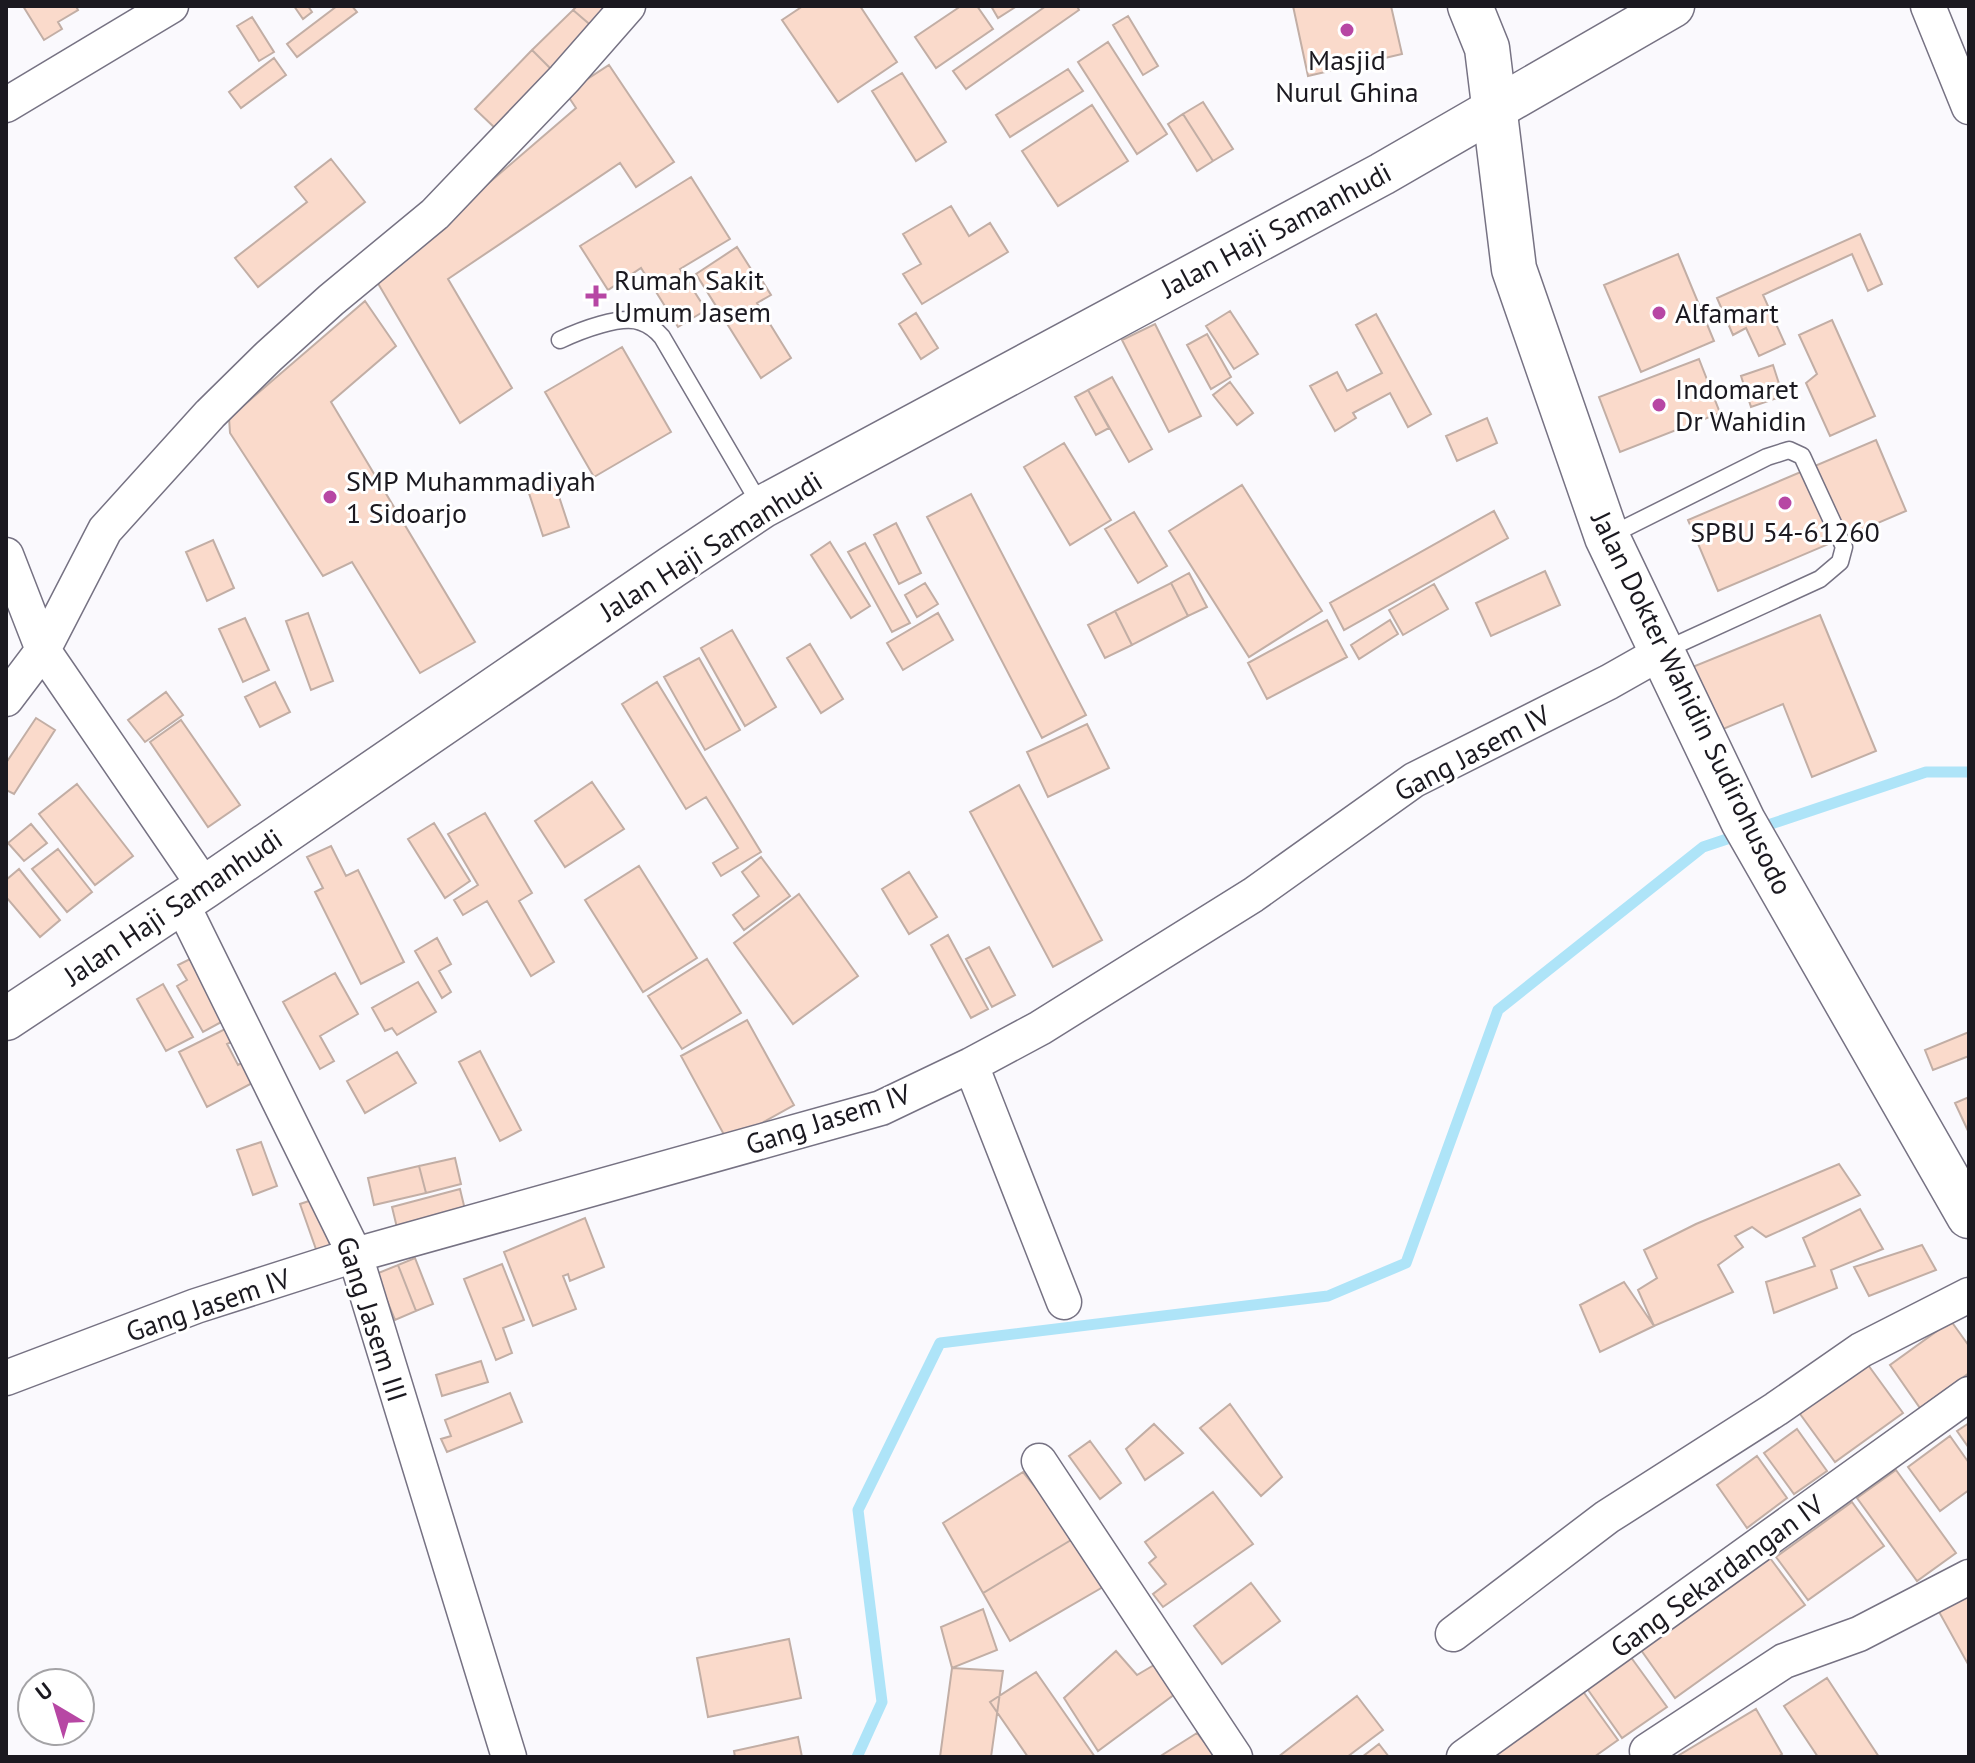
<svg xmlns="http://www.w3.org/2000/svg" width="1975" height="1763" viewBox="0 0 1975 1763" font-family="'PT Sans',sans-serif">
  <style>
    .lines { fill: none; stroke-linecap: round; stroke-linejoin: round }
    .stream { stroke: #aee4f8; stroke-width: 11 }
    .building { fill: #fadacb; stroke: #c2aea5; stroke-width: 2 }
    .service-casing { stroke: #767283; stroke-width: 19 }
    .minor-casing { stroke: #767283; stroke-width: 37 }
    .tertiary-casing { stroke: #767283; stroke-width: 45 }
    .secondary-casing { stroke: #767283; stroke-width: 47 }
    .service { stroke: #fff; stroke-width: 16 }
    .minor { stroke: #fff; stroke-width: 34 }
    .tertiary { stroke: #fff; stroke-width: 42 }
    .secondary { stroke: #fff; stroke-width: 44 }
    .poi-dot { fill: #b747a4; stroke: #fff; stroke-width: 3 }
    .labels { text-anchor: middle; stroke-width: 6; stroke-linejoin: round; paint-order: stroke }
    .poi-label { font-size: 28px; fill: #1b1920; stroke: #fff; text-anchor: start }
    .street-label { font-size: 28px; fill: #1b1920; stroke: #fff }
  </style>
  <rect width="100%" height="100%" fill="#faf9fd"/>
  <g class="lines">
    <!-- stream -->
    <path class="stream" d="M 1759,828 L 1926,772 L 1969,772
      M 857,1757 L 882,1702 L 858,1510 L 940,1343 L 1328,1296 L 1406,1263 L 1498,1010 L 1703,847 L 1739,835"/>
  </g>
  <!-- building -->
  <path class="building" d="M 23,6 L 76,6 L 78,10 L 58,22 L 62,29 L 44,40 Z
    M 294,6 L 308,6 L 312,12 L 303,19 Z
    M 337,6 L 352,6 L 357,12 L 297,57 L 287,44 Z
    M 577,6 L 615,6 L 594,28 L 573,10 Z
    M 803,6 L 860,6 L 897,62 L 838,102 L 782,20 Z
    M 961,6 L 977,6 L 993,29 L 936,68 L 915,37 Z
    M 991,6 L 1017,6 L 998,18 Z
    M 1046,6 L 1077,6 L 1079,10 L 966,89 L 953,71 Z
    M 1293,6 L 1391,6 L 1402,54 L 1308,76 Z
    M 573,10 L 594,28 L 551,69 L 532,50 Z
    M 1128,16 L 1158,66 L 1143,75 L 1113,25 Z
    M 252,17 L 274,52 L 259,61 L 237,26 Z
    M 1108,42 L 1167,134 L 1137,154 L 1078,62 Z
    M 532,50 L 551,69 L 495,128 L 475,109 Z
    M 274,58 L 286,75 L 241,108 L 229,92 Z
    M 609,65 L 674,162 L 636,187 L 620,163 L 448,279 L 512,388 L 460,423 L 376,280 L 576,108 L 566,93 Z
    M 1068,69 L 1083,91 L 1010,137 L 996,115 Z
    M 902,73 L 946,142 L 916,161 L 872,91 Z
    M 1203,102 L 1233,149 L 1213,161 L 1183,114 Z
    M 1092,105 L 1128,161 L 1058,206 L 1022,151 Z
    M 1183,114 L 1213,161 L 1197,171 L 1168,124 Z
    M 331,159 L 365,202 L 258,287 L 235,258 L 307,202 L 295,187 Z
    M 691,177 L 730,239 L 680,269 L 706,310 L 678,327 L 641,268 L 608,290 L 580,246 Z
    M 951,206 L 969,236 L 990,223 L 1008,252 L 922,304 L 903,274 L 921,264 L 903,234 Z
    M 1860,234 L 1882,284 L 1868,291 L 1852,254 L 1763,295 L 1785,344 L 1759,356 L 1746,328 L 1733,335 L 1717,298 Z
    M 737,247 L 756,277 L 745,284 L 749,290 L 763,282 L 771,295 L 757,303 L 791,358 L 761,378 L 696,274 Z
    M 1678,254 L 1714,341 L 1641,372 L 1604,285 Z
    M 365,301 L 396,346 L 331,402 L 475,642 L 420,673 L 352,562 L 323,576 L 230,433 L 229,418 Z
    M 1230,311 L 1258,354 L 1234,369 L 1206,326 Z
    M 916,313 L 938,348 L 921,359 L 899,324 Z
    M 1376,314 L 1431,414 L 1408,427 L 1390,393 L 1353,413 L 1356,418 L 1335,431 L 1310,386 L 1337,372 L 1347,391 L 1382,373 L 1356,325 Z
    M 1832,320 L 1875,416 L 1830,436 L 1806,383 L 1817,374 L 1799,335 Z
    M 1155,324 L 1201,416 L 1169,432 L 1122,340 Z
    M 1207,334 L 1231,377 L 1211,389 L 1187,345 Z
    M 622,347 L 671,432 L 594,477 L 545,392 Z
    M 1699,359 L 1720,413 L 1620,452 L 1599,397 Z
    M 1773,365 L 1783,396 L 1751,407 L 1741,376 Z
    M 1112,377 L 1152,449 L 1129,462 L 1088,390 Z
    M 1230,382 L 1253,413 L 1237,425 L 1213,395 Z
    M 1088,390 L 1109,428 L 1096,435 L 1075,397 Z
    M 1487,418 L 1497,443 L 1457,461 L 1446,436 Z
    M 1876,440 L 1906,511 L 1718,591 L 1688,520 Z
    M 1064,443 L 1111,520 L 1070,545 L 1024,467 Z
    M 552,475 L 569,527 L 543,536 L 526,484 Z
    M 1242,485 L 1322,611 L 1249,657 L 1169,531 Z
    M 971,494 L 1086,715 L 1042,738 L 927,517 Z
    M 1494,511 L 1508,538 L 1344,630 L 1330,603 Z
    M 1134,512 L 1167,566 L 1138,583 L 1105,529 Z
    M 896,523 L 921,573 L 899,584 L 874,535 Z
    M 213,540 L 234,588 L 207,601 L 186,552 Z
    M 830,542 L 870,606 L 851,618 L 811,555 Z
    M 865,543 L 910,623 L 892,632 L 848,552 Z
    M 1545,571 L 1560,605 L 1491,636 L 1476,603 Z
    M 1189,573 L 1207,607 L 1188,616 L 1171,583 Z
    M 925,583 L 938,604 L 917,617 L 905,595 Z
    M 1171,583 L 1188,616 L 1132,645 L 1115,611 Z
    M 1434,584 L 1448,609 L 1403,635 L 1389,610 Z
    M 1115,611 L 1132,645 L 1105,658 L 1088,625 Z
    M 308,613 L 333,681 L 311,690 L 286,621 Z
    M 938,613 L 953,640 L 903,670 L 887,643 Z
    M 1820,615 L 1876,751 L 1812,777 L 1783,704 L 1716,732 L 1690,668 Z
    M 245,618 L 269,670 L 243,682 L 219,629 Z
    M 1327,620 L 1347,657 L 1267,699 L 1248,663 Z
    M 1390,620 L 1398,634 L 1359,659 L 1351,645 Z
    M 732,630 L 776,707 L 745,726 L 701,648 Z
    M 810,644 L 843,699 L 821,713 L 787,658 Z
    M 699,658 L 740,730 L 705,750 L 664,677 Z
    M 275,682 L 290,712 L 260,727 L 245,697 Z
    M 657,682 L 761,852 L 721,876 L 713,863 L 738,848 L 706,797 L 686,809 L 622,704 Z
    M 166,692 L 183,715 L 145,742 L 128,720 Z
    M 36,718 L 55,730 L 14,794 L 6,790 L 6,763 Z
    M 181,720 L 240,805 L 208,827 L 150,742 Z
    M 1087,724 L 1109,768 L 1048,797 L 1027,752 Z
    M 592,782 L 624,829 L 565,867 L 535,821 Z
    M 77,784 L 133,856 L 95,885 L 39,814 Z
    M 1019,785 L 1102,940 L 1053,967 L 970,812 Z
    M 485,813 L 532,893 L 519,901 L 554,962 L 531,976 L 487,901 L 463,915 L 454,900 L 478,885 L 448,834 Z
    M 434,823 L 470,881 L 445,898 L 408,839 Z
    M 31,824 L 47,843 L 24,861 L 8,843 Z
    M 331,846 L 346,876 L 358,870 L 404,962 L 361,984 L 315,892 L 323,888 L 307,857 Z
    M 58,849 L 92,892 L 67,912 L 32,869 Z
    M 761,857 L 790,896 L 744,930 L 733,915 L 759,896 L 742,872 Z
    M 639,866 L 697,958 L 643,992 L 585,900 Z
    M 19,869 L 60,920 L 40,937 L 6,897 L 6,880 Z
    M 909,872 L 937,917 L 909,934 L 882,889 Z
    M 799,894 L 858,976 L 793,1024 L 734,943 Z
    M 948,935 L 988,1009 L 971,1018 L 931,945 Z
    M 437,938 L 451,964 L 439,971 L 451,992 L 442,998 L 415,951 Z
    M 989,947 L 1015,995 L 992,1007 L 966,959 Z
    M 190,959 L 225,1020 L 203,1032 L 177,986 L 187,980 L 178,965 Z
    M 707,959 L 741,1013 L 682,1049 L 648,996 Z
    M 335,973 L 358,1014 L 320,1036 L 334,1061 L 320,1069 L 283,1002 Z
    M 418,982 L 436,1012 L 397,1035 L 392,1028 L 385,1031 L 372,1008 Z
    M 163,984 L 193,1037 L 166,1051 L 137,999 Z
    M 747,1020 L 794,1105 L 728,1142 L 681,1056 Z
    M 229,1027 L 236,1040 L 227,1044 L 238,1065 L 246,1061 L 256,1081 L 207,1107 L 179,1052 Z
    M 1969,1032 L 1969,1056 L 1933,1070 L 1925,1050 Z
    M 480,1051 L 521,1130 L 500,1141 L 459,1062 Z
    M 397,1052 L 416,1083 L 365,1113 L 347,1081 Z
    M 1969,1097 L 1969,1133 L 1955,1103 Z
    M 261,1142 L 277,1186 L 253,1195 L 237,1150 Z
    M 455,1158 L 461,1184 L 426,1193 L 419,1166 Z
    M 1839,1164 L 1860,1195 L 1766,1237 L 1752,1227 L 1735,1236 L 1743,1247 L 1718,1265 L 1733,1292 L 1654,1326 L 1638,1290 L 1657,1278 L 1644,1250 L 1696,1224 Z
    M 419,1166 L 426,1193 L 374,1205 L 368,1178 Z
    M 460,1189 L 467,1218 L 399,1236 L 392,1207 Z
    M 315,1199 L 331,1248 L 317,1252 L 300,1204 Z
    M 1860,1209 L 1883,1249 L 1831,1270 L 1837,1288 L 1774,1313 L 1766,1282 L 1815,1266 L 1803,1238 Z
    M 585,1218 L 604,1267 L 570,1281 L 568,1274 L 563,1276 L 576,1309 L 533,1326 L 504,1252 Z
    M 1922,1245 L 1936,1270 L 1869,1296 L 1854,1267 Z
    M 415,1258 L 433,1304 L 416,1311 L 398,1265 Z
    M 502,1264 L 524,1320 L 503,1328 L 512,1353 L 496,1360 L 464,1279 Z
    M 398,1265 L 416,1311 L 395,1320 L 376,1274 Z
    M 1624,1282 L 1654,1326 L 1600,1352 L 1580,1305 Z
    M 1951,1321 L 1969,1346 L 1969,1373 L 1920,1408 L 1890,1365 Z
    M 1863,1358 L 1903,1413 L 1835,1462 L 1795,1407 Z
    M 481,1361 L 488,1382 L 442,1396 L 436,1375 Z
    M 510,1393 L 522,1422 L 447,1452 L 441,1439 L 451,1436 L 445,1420 Z
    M 1230,1404 L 1282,1477 L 1261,1496 L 1200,1428 Z
    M 1969,1423 L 1969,1448 L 1957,1431 Z
    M 1154,1424 L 1183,1453 L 1145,1480 L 1126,1449 Z
    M 1797,1429 L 1827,1471 L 1794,1494 L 1764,1453 Z
    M 1950,1436 L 1969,1463 L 1969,1490 L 1940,1511 L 1908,1467 Z
    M 1090,1441 L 1121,1483 L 1100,1499 L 1069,1456 Z
    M 1757,1456 L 1787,1498 L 1747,1528 L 1717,1485 Z
    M 1896,1470 L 1956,1553 L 1917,1581 L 1857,1498 Z
    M 1023,1472 L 1076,1537 L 983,1593 L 943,1523 Z
    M 1213,1492 L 1253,1544 L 1163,1607 L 1153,1594 L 1166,1584 L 1149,1563 L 1156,1557 L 1145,1542 Z
    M 1852,1502 L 1884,1546 L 1808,1600 L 1776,1557 Z
    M 1071,1540 L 1103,1587 L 1010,1641 L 983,1593 Z
    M 1770,1558 L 1805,1605 L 1675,1698 L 1641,1650 Z
    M 1251,1583 L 1280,1621 L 1222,1664 L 1194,1626 Z
    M 1969,1593 L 1969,1666 L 1938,1610 Z
    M 983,1609 L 997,1650 L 952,1668 L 941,1627 Z
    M 789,1639 L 801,1698 L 708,1717 L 697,1658 Z
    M 1116,1651 L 1137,1675 L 1154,1665 L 1175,1694 L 1098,1751 L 1064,1698 Z
    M 1630,1656 L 1667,1707 L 1622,1738 L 1586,1687 Z
    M 952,1668 L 1003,1671 L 991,1757 L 940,1757 Z
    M 1036,1672 L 1095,1757 L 1028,1757 L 990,1702 Z
    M 1827,1678 L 1879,1757 L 1818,1757 L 1784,1706 Z
    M 1582,1690 L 1618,1740 L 1594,1757 L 1499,1757 L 1495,1752 Z
    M 1357,1696 L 1383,1730 L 1347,1757 L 1278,1757 Z
    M 1756,1709 L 1782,1754 L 1778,1757 L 1676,1757 Z
    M 1197,1733 L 1216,1757 L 1159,1757 Z
    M 798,1737 L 802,1757 L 735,1757 L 734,1751 Z
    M 1379,1744 L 1389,1757 L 1362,1757 Z"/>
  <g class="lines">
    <!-- service casing -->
    <g class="service-casing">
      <path id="service" d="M 560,340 C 579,331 622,314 641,322 C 650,325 656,330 662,337 L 761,506
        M 1609,536 L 1767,457 L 1789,450 L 1802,456 L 1844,547 L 1840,562 L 1820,579 L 1663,651"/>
    </g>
    <!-- minor casing -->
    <g class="minor-casing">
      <path id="minor" d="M 1928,6 L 1969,107
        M 6,105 L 171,6
        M 6,555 L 43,650 L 205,887
        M 6,699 L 43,650 L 105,530 L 210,414 L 269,356 L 331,300 L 435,214 L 564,79 L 628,6
        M 181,902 L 355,1255 L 509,1757
        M 971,1065 L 1064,1302
        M 6,1378 L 196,1306 L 355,1255 L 881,1108 L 971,1065 L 1040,1028 L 1253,895 L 1414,780 L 1609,682 L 1662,652
        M 1039,1461 L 1235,1757
        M 1453,1634 L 1607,1517 L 1776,1409 L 1861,1350 L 1969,1295
        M 1647,1751 L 1784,1661 L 1859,1634 L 1969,1577
        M 1464,1757 L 1969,1394"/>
    </g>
    <!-- tertiary casing -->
    <g class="tertiary-casing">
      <path id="tertiary" d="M 6,1019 L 205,887 L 672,567 L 762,507 L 1382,174 L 1673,6"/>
    </g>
    <!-- secondary casing -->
    <g class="secondary-casing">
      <path id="secondary" d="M 1470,6 L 1487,48 L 1514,269 L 1607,537 L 1743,821 L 1969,1216"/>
    </g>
    <!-- service -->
    <use href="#service" class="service"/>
    <!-- minor -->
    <use href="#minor" class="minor"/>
    <!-- tertiary -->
    <use href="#tertiary" class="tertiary"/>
    <!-- secondary -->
    <use href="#secondary" class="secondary"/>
  </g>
  <!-- markers -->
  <g class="poi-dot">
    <circle cx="1347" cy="30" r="8"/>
    <path d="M592 284h8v8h8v8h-8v8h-8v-8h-8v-8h8z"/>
    <circle cx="1659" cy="313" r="8"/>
    <circle cx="1659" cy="405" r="8"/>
    <circle cx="330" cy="497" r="8"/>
    <circle cx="1785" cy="503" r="8"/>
  </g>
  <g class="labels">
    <!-- poi labels -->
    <g class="poi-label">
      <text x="1347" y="70" text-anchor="middle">Masjid<tspan x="1347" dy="32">Nurul Ghina</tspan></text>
      <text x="614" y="290">Rumah Sakit<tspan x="614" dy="32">Umum Jasem</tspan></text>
      <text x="1675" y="323">Alfamart</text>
      <text x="1675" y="399">Indomaret<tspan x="1675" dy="32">Dr Wahidin</tspan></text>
      <text x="346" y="491">SMP Muhammadiyah<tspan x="346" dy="32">1 Sidoarjo</tspan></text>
      <text x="1785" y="542" text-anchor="middle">SPBU 54-61260</text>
    </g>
    <!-- street labels -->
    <g class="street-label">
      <text transform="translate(1276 230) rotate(-28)" y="10">Jalan Haji Samanhudi</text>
      <text transform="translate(711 546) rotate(-32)" y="10">Jalan Haji Samanhudi</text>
      <text transform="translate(1692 703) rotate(64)" y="10">Jalan Dokter Wahidin Sudirohusodo</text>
      <text transform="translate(1472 753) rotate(-28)" y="10">Gang Jasem IV</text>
      <text transform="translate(173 907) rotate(-34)" y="10">Jalan Haji Samanhudi</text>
      <text transform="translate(828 1119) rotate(-18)" y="10">Gang Jasem IV</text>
      <text transform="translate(208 1305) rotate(-19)" y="10">Gang Jasem IV</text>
      <text transform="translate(372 1319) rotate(72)" y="10">Gang Jasem III</text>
      <text transform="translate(1717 1576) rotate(-36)" y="10">Gang Sekardangan IV</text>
    </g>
  </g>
  <!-- border -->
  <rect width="1975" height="1763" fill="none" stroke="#1b1920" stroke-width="16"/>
  <!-- north arrow -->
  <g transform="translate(56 1707) rotate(322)"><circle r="38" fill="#ffffff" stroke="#a4a3a6" stroke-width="2"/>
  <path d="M0-6L14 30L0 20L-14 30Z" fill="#b747a4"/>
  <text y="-12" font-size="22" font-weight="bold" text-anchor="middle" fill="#1b1920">U</text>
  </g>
</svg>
